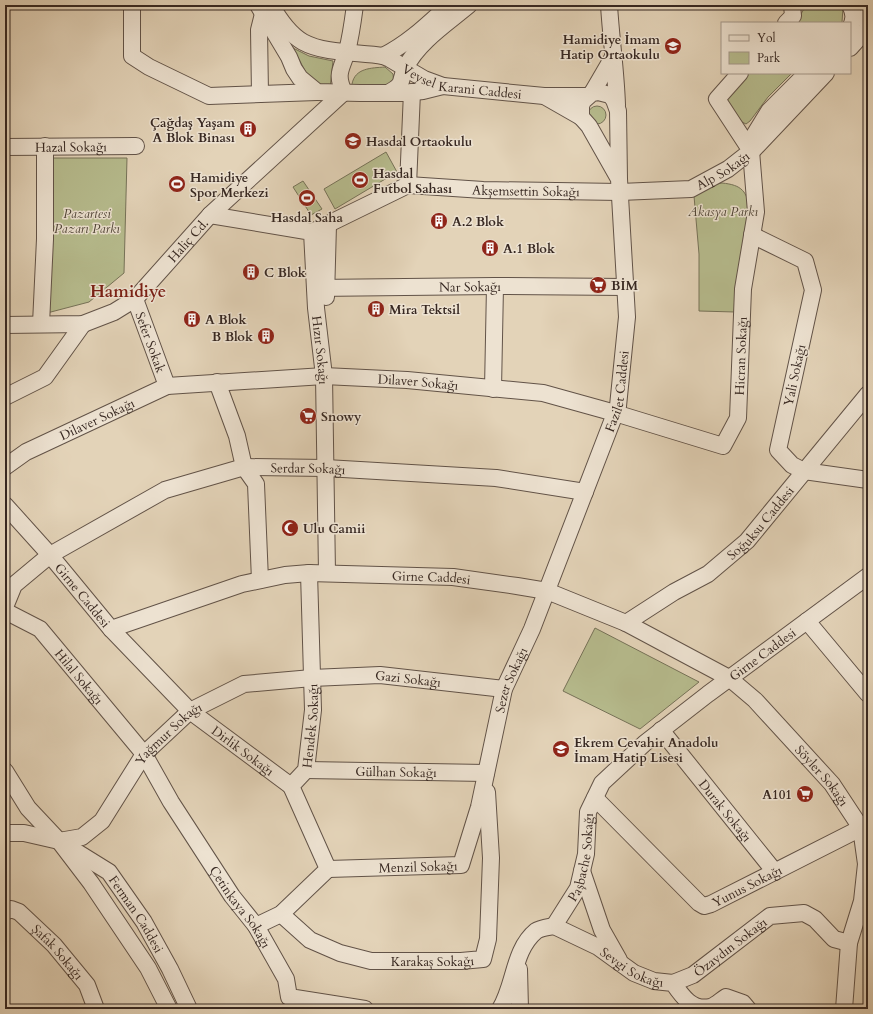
<svg xmlns="http://www.w3.org/2000/svg" width="873" height="1014" viewBox="0 0 873 1014" font-family="Cardo,serif">
  <style>
    .green { fill: #b6bb8d; stroke: #767258 }
    .lines { fill: none; stroke-linecap: round; stroke-linejoin: round }
    .minor-casing { stroke: #625348; stroke-width: 18 }
    .minor { stroke: #ede2d1; stroke-width: 16 }
    .labels { text-anchor: middle; stroke-width: 3; stroke-linejoin: round; paint-order: stroke }
    .poi-label { font-size: 13px; font-weight: bold; fill: #372822; stroke: #ede2d1; text-anchor: start }
    .street-label { font-size: 13px; fill: #372822; stroke: #ede2d1 }
    .park-label { font-size: 13px; font-style: italic; fill: #504537; stroke: #ede2d1 }
    .district-label { font-size: 17px; font-weight: bold; fill: #7a1f14; stroke: #ede2d1 }
  </style>
  <rect width="100%" height="100%" fill="#e3d3b8"/>
  <filter id="stains"><feTurbulence type="fractalNoise" baseFrequency=".005" numOctaves="4"/><feColorMatrix values="0 0 0 0 .2 0 0 0 0 .09 0 0 0 0 .02 0 0 0 .5 -.17"/></filter>
  <radialGradient id="worn" r=".72"><stop offset=".6" stop-color="#630" stop-opacity="0"/><stop offset="1" stop-color="#630" stop-opacity=".3"/></radialGradient>
  <!-- green -->
  <path class="green" d="M 806,5 L 840,5 L 843,8 L 842,22 L 841,23 L 796,23 Z
    M 293,48 L 309,56 L 333,61 L 330,88 L 311,82 Z
    M 385,67 L 393,74 L 394,84 L 355,88 L 352,84 C 355,68 371,68 385,67 Z
    M 746,73 L 792,73 L 768,97 L 750,121 L 746,124 C 737,121 728,105 726,97 Z
    M588 115a9 9 0 1 1 18 0a9 9 0 1 1-18 0Z
    M 386,152 L 397,172 L 335,209 L 324,189 Z
    M 51,158 L 127,158 L 124,273 L 89,302 L 47,313 Z
    M 303,181 L 322,209 L 311,215 L 293,187 Z
    M 722,183 C 742,185 747,191 750,211 L 735,312 L 699,311 L 699,254 L 694,196 L 711,185 Z
    M 595,628 L 699,682 L 640,729 L 563,691 Z"/>
  <g class="lines">
    <!-- minor casing -->
    <g class="minor-casing">
      <g id="minor">
        <path d="M 132,5 L 132,56 L 149,67 L 209,96 L 317,92"/>
        <path d="M 258,5 L 289,57 L 294,69 L 300,78 L 317,92 L 360,93 L 404,93 L 423,91 L 443,86"/>
        <path id="s1" d="M 271,5 C 279,19 289,34 303,42 C 325,54 359,52 383,56 L 390,59 L 424,79 L 443,86 L 544,96 L 587,96"/>
        <path d="M 609,5 C 611,39 616,72 617,105"/>
        <path d="M 850,5 C 854,13 855,19 850,28"/>
        <path d="M 786,23 L 793,16 L 792,5"/>
        <path d="M 850,48 L 867,29 L 868,12"/>
        <path d="M 383,56 C 409,43 428,24 449,5"/>
        <path d="M 388,93 C 407,83 398,81 406,67 C 418,42 449,22 469,5"/>
        <path d="M 592,93 L 613,57"/>
        <path d="M 260,94 L 259,30 L 263,14"/>
        <path d="M 546,97 L 581,117"/>
        <path id="s2" d="M 5,147 L 136,146"/>
        <path d="M 754,149 L 826,73"/>
        <path id="s3" d="M 408,185 L 483,190 L 620,192 L 691,189 L 728,169 L 751,151 L 717,99 L 740,73"/>
        <path id="s4" d="M 210,215 L 312,232 L 316,308 L 324,376 L 327,573"/>
        <path d="M 312,232 L 408,185 L 412,92"/>
        <path d="M 752,235 L 805,261 L 813,290 L 778,450 L 792,465 L 804,471 L 868,480"/>
        <path id="s5" d="M 315,288 L 495,286 L 626,287"/>
        <path d="M 326,297 L 328,225"/>
        <path id="s6" d="M 135,299 L 167,386"/>
        <path d="M 41,324 L 45,239 L 45,146"/>
        <path id="s7" d="M 5,325 L 83,324 L 114,312 L 135,299 L 210,215 L 344,92 C 335,73 342,69 347,51 C 351,36 353,20 355,5"/>
        <path d="M 217,382 L 237,436 L 244,467 L 256,484 L 260,580"/>
        <path d="M 493,389 L 495,286"/>
        <path d="M 5,397 L 45,377 L 83,324"/>
        <path id="s8" d="M 5,467 L 26,452 L 167,386 L 324,376 L 407,380 L 543,393 L 615,413 L 723,446 L 738,418 L 743,289 L 756,212 L 751,151 L 753,137 L 769,111 L 807,73"/>
        <path id="s9" d="M 5,505 L 50,555 L 111,629 L 242,584 L 285,575 L 309,573 L 453,577 L 517,586 L 547,591 L 626,623 L 729,678 L 755,700 L 832,784 L 861,828 L 866,864 L 862,901 L 849,943 L 844,1009"/>
        <path id="s10" d="M 5,607 L 14,585 L 50,555 L 165,490 L 244,467 L 326,468 L 496,478 L 585,492"/>
        <path id="s11" d="M 5,611 L 40,629 L 144,754 L 171,802 L 232,896 L 256,926 L 286,979 L 289,997 L 365,1009"/>
        <path d="M 807,621 L 868,694"/>
        <path id="s12" d="M 626,623 L 674,592 L 708,574 L 747,541 L 868,394"/>
        <path id="s13" d="M 111,629 L 190,711 L 291,786"/>
        <path id="s14" d="M 661,730 L 775,872"/>
        <path id="s15" d="M 306,770 L 486,773"/>
        <path d="M 5,771 L 28,808 L 59,841 L 91,883 L 148,968 L 169,1009"/>
        <path id="s16" d="M 595,798 L 699,903 L 704,906 L 711,904 L 861,828 L 868,823"/>
        <path id="s17" d="M 5,833 L 24,833 L 59,841 L 109,872 L 144,922 L 170,969 L 189,1009"/>
        <path id="s18" d="M 59,841 L 82,837 L 102,821 L 144,754 L 190,711 L 244,684 L 312,678 L 380,675 L 504,689"/>
        <path id="s19" d="M 328,869 L 461,865 L 479,807 L 504,689 L 532,629 L 618,406 L 627,317 L 619,179 L 618,111 L 614,100 L 610,95 L 598,92 L 592,93 L 583,101 L 581,106 L 581,117 L 589,126 L 619,179"/>
        <path d="M 582,871 L 602,930 L 619,960"/>
        <path id="s20" d="M 5,912 L 11,909 L 19,912 L 54,945 L 87,985 L 96,1009"/>
        <path id="s21" d="M 281,914 L 310,940 L 340,953 L 371,961 L 461,961 L 483,959 L 488,939 L 491,858 L 487,792"/>
        <path id="s22" d="M 256,926 L 281,914 L 328,869 L 291,786 L 306,770 L 313,710 L 309,573"/>
        <path id="s23" d="M 554,926 L 578,888 L 586,854 L 588,812 L 602,783 L 645,743 L 708,694 L 868,576"/>
        <path id="s24" d="M 554,926 L 598,947 L 634,973 L 654,981 L 673,983 C 682,996 692,1011 710,1007 C 715,1006 721,1000 726,997 L 743,1003 L 748,1009"/>
        <path d="M 519,969 L 520,1009"/>
        <path id="s25" d="M 673,983 L 693,975 L 770,916 L 804,913 L 815,919 L 834,939 L 849,943"/>
        <path d="M 500,1009 C 515,985 513,950 536,931 C 540,928 549,927 554,926"/>
      </g>
    </g>
    <!-- minor -->
    <use href="#minor" class="minor"/>
  </g>
  <!-- icons -->
  <defs>
    <g id="school-disc" transform="scale(0.9)"><circle r="9.5" fill="#8f2418" stroke="#ede2d1"/><path d="M0-5L7-2L0 1L-7-2ZM-4 1L0 2.5L4 1V4Q0 6-4 4Z" fill="#fff"/></g>
    <g id="building-disc" transform="scale(0.9)"><circle r="9.5" fill="#8f2418" stroke="#ede2d1"/><path d="M-4-6H4V6H1V3H-1V6H-4ZM-2.5-4.3h1.7v1.8h-1.7ZM.8-4.3h1.7v1.8H.8ZM-2.5-1h1.7V.8h-1.7ZM.8-1h1.7V.8H.8Z" fill="#fff"/></g>
    <g id="stadium-disc" transform="scale(0.9)"><circle r="9.5" fill="#8f2418" stroke="#ede2d1"/><path d="M0-5a6.5 5 0 1 0 0 10a6.5 5 0 1 0 0-10ZM-3.5-1.8h7v3.6h-7Z" fill="#fff"/></g>
    <g id="supermarket-disc" transform="scale(0.9)"><circle r="9.5" fill="#8f2418" stroke="#ede2d1"/><path d="M-6-5.5h2.5l.6 2H6L4.5 2H-2.5L-4.4-4H-6ZM-1.5 3.2a1.3 1.3 0 1 0 .1 0ZM3 3.2a1.3 1.3 0 1 0 .1 0Z" fill="#fff"/></g>
    <g id="mosque-disc" transform="scale(0.9)"><circle r="9.5" fill="#8f2418" stroke="#ede2d1"/><path d="M3.5-4.9A6 6 0 1 0 3.5 4.9A5 5 0 1 1 3.5-4.9Z" fill="#fff"/></g>
  </defs>
  <g fill-rule="evenodd">
    <use href="#school-disc" x="673" y="46"/>
    <use href="#building-disc" x="248" y="129"/>
    <use href="#school-disc" x="353" y="141"/>
    <use href="#stadium-disc" x="360" y="180"/>
    <use href="#stadium-disc" x="177" y="184"/>
    <use href="#stadium-disc" x="307" y="198"/>
    <use href="#building-disc" x="439" y="221"/>
    <use href="#building-disc" x="490" y="248"/>
    <use href="#building-disc" x="251" y="272"/>
    <use href="#supermarket-disc" x="598" y="285"/>
    <use href="#building-disc" x="376" y="309"/>
    <use href="#building-disc" x="192" y="319"/>
    <use href="#building-disc" x="266" y="336"/>
    <use href="#supermarket-disc" x="308" y="416"/>
    <use href="#mosque-disc" x="290" y="528"/>
    <use href="#school-disc" x="561" y="749"/>
    <use href="#supermarket-disc" x="805" y="794"/>
  </g>
  <g class="labels">
    <!-- poi labels -->
    <g class="poi-label">
      <text x="660" y="44" text-anchor="end">Hamidiye İmam<tspan x="660" dy="15">Hatip Ortaokulu</tspan></text>
      <text x="235" y="127" text-anchor="end">Çağdaş Yaşam<tspan x="235" dy="15">A Blok Binası</tspan></text>
      <text x="366" y="146">Hasdal Ortaokulu</text>
      <text x="373" y="178">Hasdal<tspan x="373" dy="15">Futbol Sahası</tspan></text>
      <text x="190" y="182">Hamidiye<tspan x="190" dy="15">Spor Merkezi</tspan></text>
      <text x="307" y="222" text-anchor="middle">Hasdal Saha</text>
      <text x="452" y="226">A.2 Blok</text>
      <text x="503" y="253">A.1 Blok</text>
      <text x="264" y="277">C Blok</text>
      <text x="611" y="290">BİM</text>
      <text x="389" y="314">Mira Tektsil</text>
      <text x="205" y="324">A Blok</text>
      <text x="253" y="341" text-anchor="end">B Blok</text>
      <text x="321" y="421">Snowy</text>
      <text x="303" y="533">Ulu Camii</text>
      <text x="574" y="747">Ekrem Cevahir Anadolu<tspan x="574" dy="15">İmam Hatip Lisesi</tspan></text>
      <text x="792" y="799" text-anchor="end">A101</text>
    </g>
    <!-- street labels -->
    <g class="street-label">
      <text dy="5" stroke="none"><textPath href="#s1" startOffset="216">Veysel Karani Caddesi</textPath></text>
      <text dy="5" stroke="none"><textPath href="#s2" startOffset="66">Hazal Sokağı</textPath></text>
      <text dy="5" stroke="none"><textPath href="#s3" startOffset="320">Alp Sokağı</textPath></text>
      <text dy="5" stroke="none"><textPath href="#s3" startOffset="118">Akşemsettin Sokağı</textPath></text>
      <text dy="5" stroke="none"><textPath href="#s7" startOffset="215">Haliç Cd.</textPath></text>
      <text dy="5" stroke="none"><textPath href="#s5" startOffset="155">Nar Sokağı</textPath></text>
      <text dy="5" stroke="none"><textPath href="#s6" startOffset="46">Sefer Sokak</textPath></text>
      <text dy="5" stroke="none"><textPath href="#s4" startOffset="222">Hızır Sokağı</textPath></text>
      <text dy="5" stroke="none"><textPath href="#s8" startOffset="840">Hicran Sokağı</textPath></text>
      <text transform="translate(794 375) rotate(-78)" y="5">Yali Sokağı</text>
      <text dy="5" stroke="none"><textPath href="#s8" startOffset="433">Dilaver Sokağı</textPath></text>
      <text dy="5" stroke="none"><textPath href="#s19" startOffset="634">Fazilet Caddesi</textPath></text>
      <text dy="5" stroke="none"><textPath href="#s8" startOffset="104">Dilaver Sokağı</textPath></text>
      <text dy="5" stroke="none"><textPath href="#s10" startOffset="349">Serdar Sokağı</textPath></text>
      <text dy="5" stroke="none"><textPath href="#s12" startOffset="169">Soğuksu Caddesi</textPath></text>
      <text dy="5" stroke="none"><textPath href="#s9" startOffset="492">Girne Caddesi</textPath></text>
      <text dy="5" stroke="none"><textPath href="#s9" startOffset="119">Girne Caddesi</textPath></text>
      <text dy="5" stroke="none"><textPath href="#s23" startOffset="360">Girne Caddesi</textPath></text>
      <text dy="5" stroke="none"><textPath href="#s11" startOffset="101">Hilal Sokağı</textPath></text>
      <text dy="5" stroke="none"><textPath href="#s18" startOffset="416">Gazi Sokağı</textPath></text>
      <text dy="5" stroke="none"><textPath href="#s19" startOffset="325">Sezer Sokağı</textPath></text>
      <text dy="5" stroke="none"><textPath href="#s22" startOffset="250">Hendek Sokağı</textPath></text>
      <text dy="5" stroke="none"><textPath href="#s18" startOffset="160">Yağmur Sokağı</textPath></text>
      <text dy="5" stroke="none"><textPath href="#s13" startOffset="180">Dirlik Sokağı</textPath></text>
      <text dy="5" stroke="none"><textPath href="#s15" startOffset="90">Gülhan Sokağı</textPath></text>
      <text dy="5" stroke="none"><textPath href="#s9" startOffset="946">Söyler Sokağı</textPath></text>
      <text dy="5" stroke="none"><textPath href="#s14" startOffset="103">Durak Sokağı</textPath></text>
      <text dy="5" stroke="none"><textPath href="#s23" startOffset="76">Paşbache Sokağı</textPath></text>
      <text dy="5" stroke="none"><textPath href="#s19" startOffset="90">Menzil Sokağı</textPath></text>
      <text dy="5" stroke="none"><textPath href="#s16" startOffset="201">Yunus Sokağı</textPath></text>
      <text dy="5" stroke="none"><textPath href="#s11" startOffset="383">Çetinkaya Sokağı</textPath></text>
      <text dy="5" stroke="none"><textPath href="#s17" startOffset="164">Ferman Caddesi</textPath></text>
      <text dy="5" stroke="none"><textPath href="#s25" startOffset="68">Özaydın Sokağı</textPath></text>
      <text dy="5" stroke="none"><textPath href="#s20" startOffset="71">Şafak Sokağı</textPath></text>
      <text dy="5" stroke="none"><textPath href="#s21" startOffset="165">Karakaş Sokağı</textPath></text>
      <text dy="5" stroke="none"><textPath href="#s24" startOffset="89">Sevgi Sokağı</textPath></text>
    </g>
    <!-- park labels -->
    <g class="park-label">
      <text x="723" y="216">Akasya Parkı</text>
      <text x="87" y="218">Pazartesi<tspan x="87" dy="15">Pazarı Parkı</tspan></text>
    </g>
    <!-- district labels -->
    <g class="district-label">
      <text x="128" y="297">Hamidiye</text>
    </g>
  </g>
  <!-- margin -->
  <rect width="873" height="1014" fill="none" stroke="#e3d3b8" stroke-width="20"/>
  <rect x="6" y="6" width="861" height="1002" fill="none" stroke="#372822" stroke-width="2"/>
  <rect x="10" y="10" width="853" height="994" fill="none" stroke="#372822"/>
  <!-- legend -->
  <rect x="721" y="22" width="130" height="52" fill="#ede2d1" stroke="#a4988b"/>
  <rect x="729" y="35" width="20" height="6" fill="#ede2d1" stroke="#a4988b"/>
  <text x="757" y="42" font-size="12" fill="#372822">Yol</text>
  <rect x="729" y="52" width="20" height="12" fill="#b6bb8d" stroke="#a4988b"/>
  <text x="757" y="62" font-size="12" fill="#372822">Park</text>
  <rect width="100%" height="100%" filter="url(#stains)"/>
  <rect width="100%" height="100%" fill="url(#worn)"/>
</svg>
